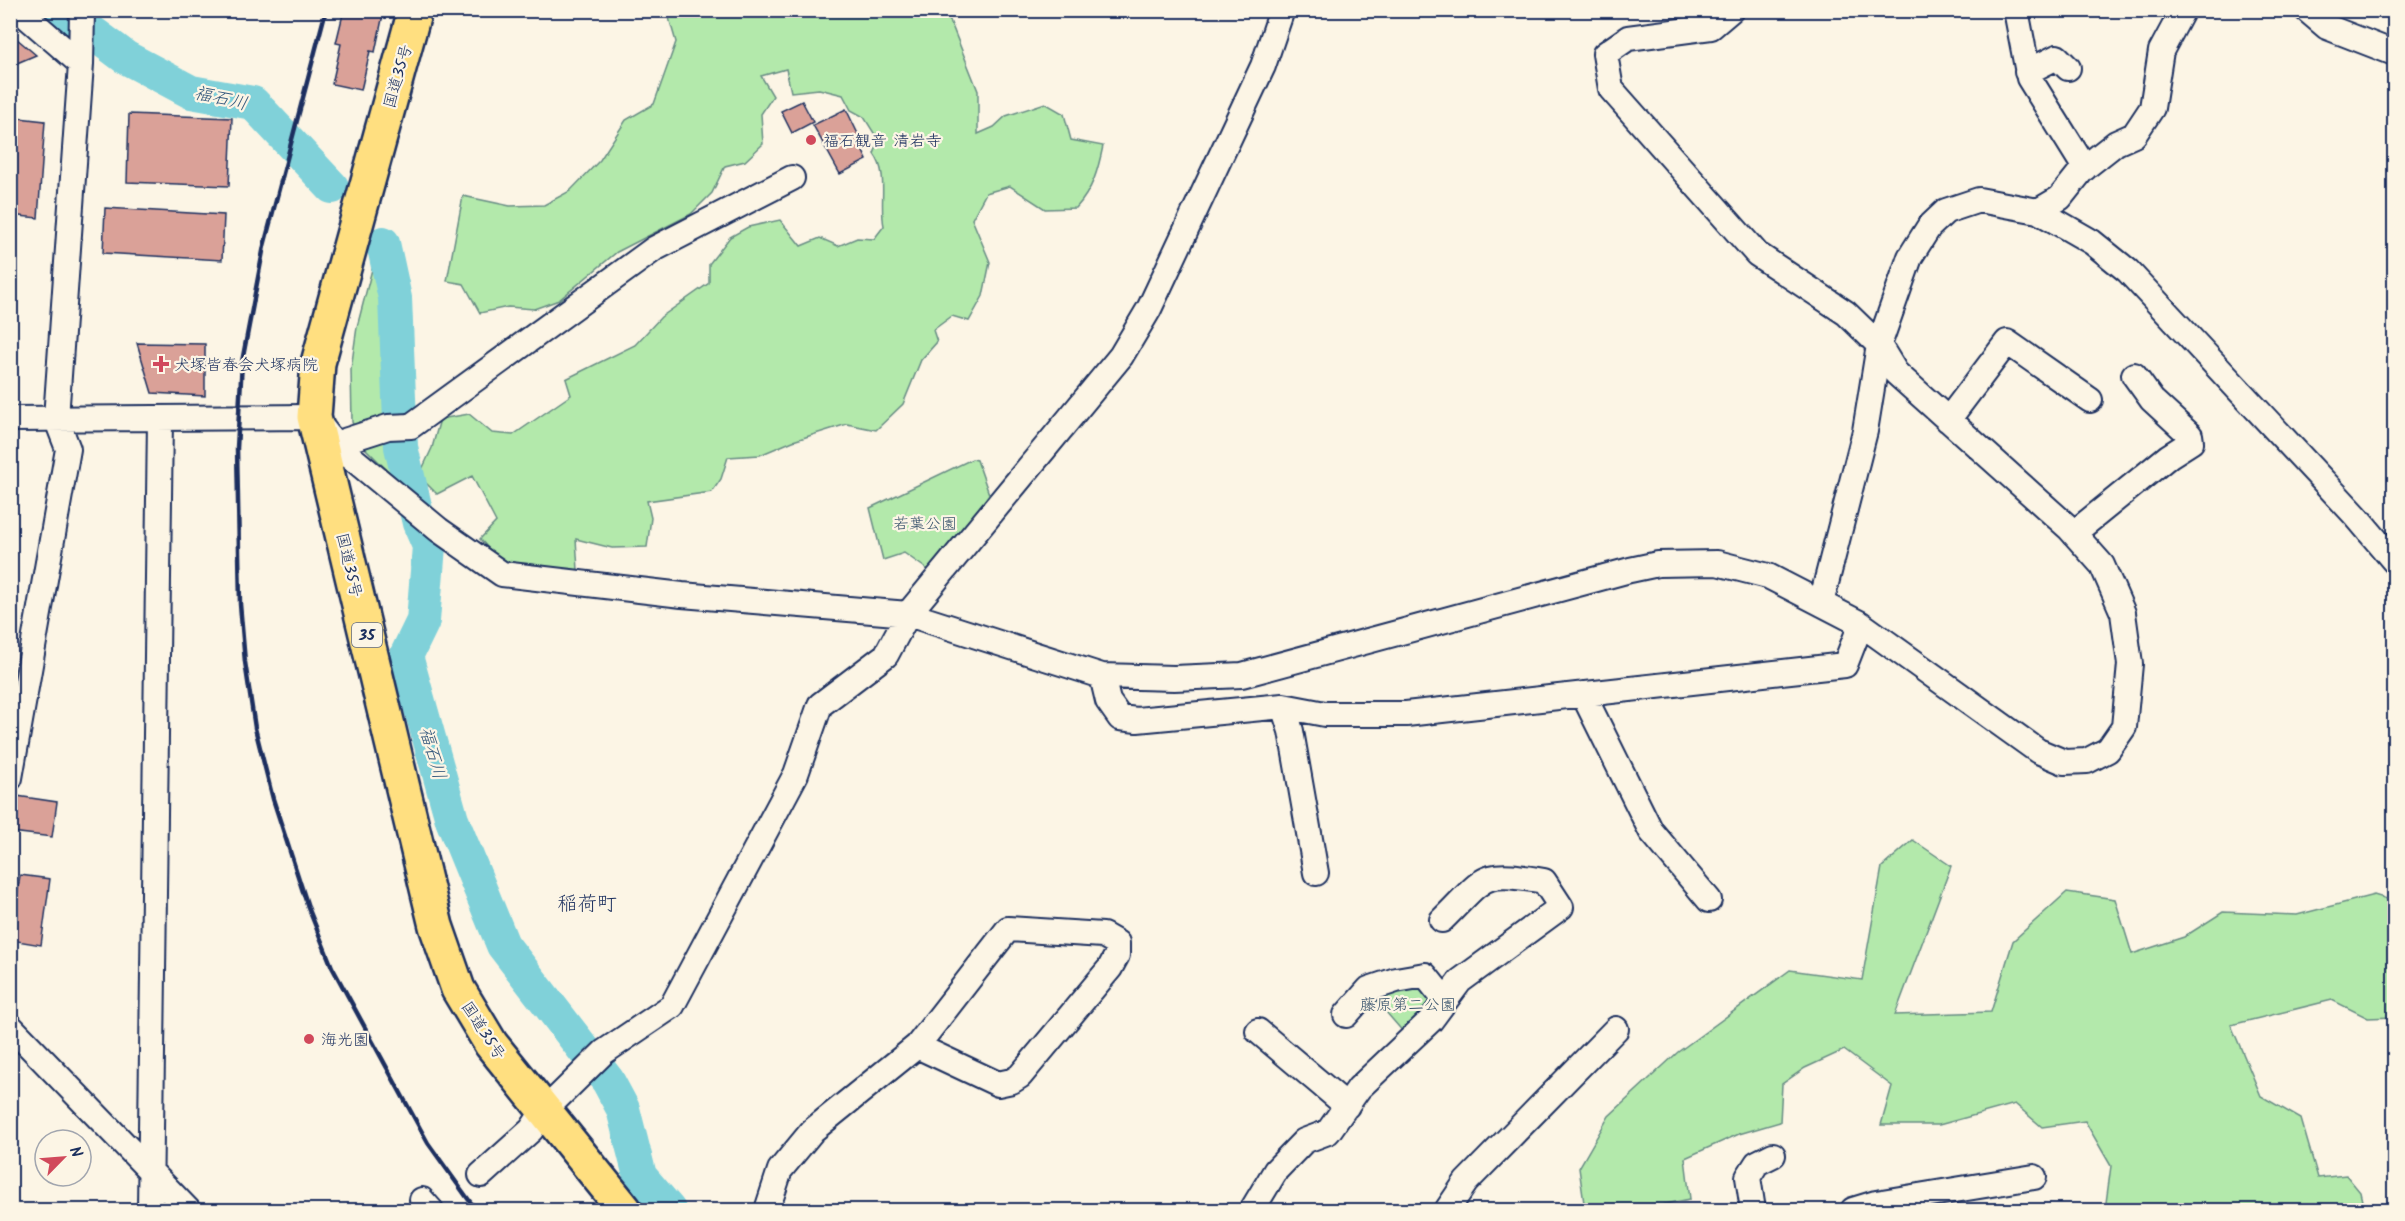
<svg xmlns="http://www.w3.org/2000/svg" width="2405" height="1221" viewBox="0 0 2405 1221" font-family="Kalam,'Klee One',sans-serif">
  <style>
    .green { fill: #b3e9ab; stroke: #678c84; stroke-width: 1.5 }
    .lines { fill: none; stroke-linecap: round; stroke-linejoin: round }
    .river { stroke: #80d1d9; stroke-width: 34 }
    .building { fill: #daa198; stroke: #1b2f5e; stroke-width: 1.5 }
    .minor-casing { stroke: #1b2f5e; stroke-width: 28 }
    .highway-casing { stroke: #1b2f5e; stroke-width: 38 }
    .minor { stroke: #fcf5e5; stroke-width: 24 }
    .highway { stroke: #ffdf80; stroke-width: 33 }
    .rail { stroke: #1b2f5e; stroke-width: 4.5 }
    .poi-dot { fill: #d1495b; stroke: #fcf5e5; stroke-width: 2 }
    .labels { text-anchor: middle; stroke-width: 4.5; stroke-linejoin: round; paint-order: stroke }
    .shield { fill: #fcf5e5; stroke: #5e6a86; stroke-width: 1.5 }
    .shield-label { font-size: 15px; font-weight: bold; fill: #1b2f5e }
    .street-label { font-size: 16px; fill: #1b2f5e; stroke: #fcf5e5 }
    .poi-label { font-size: 16px; fill: #1b2f5e; stroke: #fcf5e5; text-anchor: start }
    .park-label { font-size: 16px; fill: #39546d; stroke: #fcf5e5 }
    .water-label { font-size: 18px; font-style: italic; fill: #34587d; stroke: #fcf5e5 }
    .quarter-label { font-size: 20px; fill: #1b2f5e; stroke: #fcf5e5 }
  </style>
  <rect width="100%" height="100%" fill="#fcf5e5"/>
  <filter id="ink" filterUnits="userSpaceOnUse"><feTurbulence type="fractalNoise" baseFrequency=".0167" numOctaves="2"/><feDisplacementMap in="SourceGraphic" scale="12" xChannelSelector="R" yChannelSelector="G"/><feConvolveMatrix kernelMatrix="1 2 1 2 8 2 1 2 1" color-interpolation-filters="sRGB"/></filter>
  <g filter="url(#ink)">
    <!-- green -->
    <path class="green" d="M 667,11 L 942,11 L 949,18 L 978,91 L 978,134 L 994,127 L 1006,116 L 1045,103 L 1064,114 L 1071,140 L 1103,146 C 1098,170 1093,189 1076,208 L 1045,209 L 1010,186 L 986,193 L 972,219 L 990,262 L 983,296 L 969,321 L 952,316 L 933,330 L 937,342 L 921,360 L 903,404 L 876,430 L 847,424 L 793,441 L 760,455 L 728,457 L 721,479 L 712,492 L 647,501 L 651,518 L 647,547 L 612,548 L 576,539 L 578,570 L 557,574 L 505,567 L 480,539 L 496,522 L 472,476 L 437,494 L 419,476 L 432,448 L 440,419 L 469,414 L 492,433 L 513,435 L 571,395 L 566,379 L 635,345 L 661,317 L 709,283 L 709,264 L 730,237 L 748,227 L 780,220 L 801,246 L 820,238 L 838,246 L 857,238 L 874,239 L 884,226 C 879,202 889,174 874,154 L 879,141 L 864,117 L 851,110 L 843,95 L 819,89 L 791,92 L 786,69 L 761,76 L 773,96 L 761,114 L 763,144 L 745,161 L 725,166 L 712,193 L 691,214 L 617,252 L 559,300 L 534,309 L 508,307 L 480,313 L 464,284 L 447,281 L 463,196 L 510,206 L 544,205 L 570,191 L 600,160 L 626,120 L 654,104 L 676,42 Z
      M 378,246 L 386,250 L 397,473 L 390,473 L 361,444 L 352,422 L 351,369 L 357,327 Z
      M 972,459 L 977,460 L 989,494 L 934,574 L 904,553 L 883,560 L 870,508 Z
      M 1913,840 L 1951,866 L 1895,1015 L 1991,1012 L 2013,941 L 2067,892 L 2115,899 L 2132,954 L 2184,937 L 2223,912 L 2297,915 L 2374,895 L 2394,901 L 2394,1017 L 2368,1018 L 2332,1000 L 2231,1025 L 2261,1096 L 2301,1119 L 2318,1178 L 2346,1175 L 2360,1192 L 2364,1210 L 2105,1210 L 2111,1166 L 2085,1121 L 2042,1127 L 2015,1104 L 1939,1125 L 1881,1125 L 1892,1086 L 1844,1050 L 1805,1068 L 1782,1084 L 1780,1122 L 1739,1134 L 1685,1158 L 1690,1199 L 1636,1210 L 1585,1210 L 1579,1168 L 1609,1116 L 1678,1052 L 1790,970 L 1862,980 L 1882,867 Z
      M 1421,983 L 1437,1005 L 1405,1034 L 1373,997 Z"/>
    <g class="lines">
      <!-- river -->
      <path class="river" d="M 62,10 L 125,57 L 191,92 L 253,103 L 332,187
        M 383,243 L 395,298 L 401,447 L 419,523 L 429,546 L 423,621 L 406,656 L 452,820 L 503,945 L 608,1081 L 623,1109 L 640,1176 L 669,1210"/>
    </g>
    <!-- building -->
    <path class="building" d="M 344,10 L 384,10 L 375,52 L 370,51 L 361,90 L 332,84 L 341,44 L 336,43 Z
      M 10,33 L 36,55 L 10,66 Z
      M 802,101 L 813,122 L 792,133 L 781,111 Z
      M 846,109 L 860,138 L 857,139 L 867,160 L 840,174 L 813,125 Z
      M 129,114 L 232,118 L 229,186 L 127,182 Z
      M 10,117 L 45,121 L 38,218 L 10,215 Z
      M 105,208 L 224,215 L 222,260 L 103,253 Z
      M 137,343 L 205,344 L 205,396 L 152,393 Z
      M 17,796 L 57,802 L 52,837 L 12,832 Z
      M 20,875 L 50,879 L 41,945 L 11,940 Z"/>
    <g class="lines">
      <!-- minor casing -->
      <g class="minor-casing">
        <path id="minor" d="M 19,10 L 81,64
          M 2016,10 L 2029,78 L 2085,168
          M 2307,10 L 2327,27 L 2394,53
          M 2027,72 L 2057,57 L 2068,68
          M 2038,211 L 2060,198 L 2083,169 L 2116,143 L 2134,135 L 2152,108 L 2161,51 L 2183,10
          M 10,419 L 314,417 L 335,444 L 439,530 L 502,574 L 682,595 L 908,614 L 1102,676 L 1174,678 L 1242,675 L 1630,570 L 1658,564 L 1717,563 L 1768,576 L 1861,624 L 2038,751 L 2064,762 L 2087,761 L 2108,750 L 2124,727 L 2130,664 L 2123,613 L 2102,565 L 2069,528 L 1896,373 L 1879,345 L 1846,313 L 1757,254 L 1611,89 L 1605,54 L 1628,38 L 1711,27 L 1731,10
          M 1948,420 L 2007,342 L 2090,400
          M 335,444 L 388,427 L 411,426 L 654,249 L 792,178
          M 2074,533 L 2169,456 L 2191,442 L 2190,435 L 2152,400 L 2134,375
          M 1821,603 L 1865,431 L 1879,345 L 1910,257 L 1929,227 L 1946,211 L 1979,200 L 2038,211 L 2092,242 L 2128,271 L 2356,516 L 2394,561
          M 1102,676 L 1108,701 L 1120,718 L 1137,720 L 1283,706 L 1325,714 L 1406,714 L 1845,665 L 1861,624
          M 1583,694 L 1651,831 L 1709,900
          M 1283,706 L 1291,731 L 1316,873
          M 10,778 L 68,449 L 56,418 L 81,64 L 82,10
          M 1008,929 L 1103,935 L 1117,943 L 1117,955 L 1110,968 L 1020,1076 L 1012,1081 L 998,1084 L 917,1046 Z
          M 1346,1015 L 1369,989 L 1396,980 L 1425,975 L 1445,1000
          M 10,1026 L 188,1210
          M 1258,1031 L 1347,1106
          M 481,1175 L 531,1130 L 543,1112 L 604,1052 L 672,1006 L 796,774 L 820,705 L 886,655 L 908,614 L 1121,356 L 1149,309 L 1263,66 L 1282,10
          M 422,1200 L 431,1210
          M 150,1210 L 160,419
          M 767,1210 L 780,1170 L 813,1130 L 917,1046
          M 1252,1210 L 1276,1170 L 1304,1141 L 1328,1132 L 1359,1088 L 1431,1020 L 1460,981 L 1561,907 L 1544,881 C 1479,870 1487,876 1442,920
          M 1447,1210 L 1466,1182 L 1616,1029
          M 1753,1210 L 1748,1177 L 1757,1163 L 1773,1155
          M 1853,1210 L 1876,1203 L 2034,1177"/>
      </g>
      <!-- highway casing -->
      <g class="highway-casing">
        <path id="highway" d="M 415,10 L 318,363 L 314,417 L 436,926 L 458,989 L 491,1044 L 625,1210"/>
      </g>
      <!-- minor -->
      <use href="#minor" class="minor"/>
      <!-- highway -->
      <use href="#highway" class="highway"/>
      <!-- rail -->
      <path class="rail" d="M 326,10 L 264,246 L 242,362 L 237,448 L 240,604 L 245,662 L 255,728 L 273,799 L 308,907 L 332,967 L 428,1143 L 476,1210"/>
    </g>
  </g>
  <!-- markers -->
  <g class="poi-dot">
    <circle cx="811" cy="140" r="6"/>
    <path d="M158 355h6v6h6v6h-6v6h-6v-6h-6v-6h6z"/>
    <circle cx="309" cy="1039" r="6"/>
  </g>
  <g class="labels">
    <!-- shield labels -->
    <rect class="shield" x="352" y="623" width="30" height="24" rx="4.5"/>
    <g class="shield-label">
      <text x="367" y="640">35</text>
    </g>
    <!-- street labels -->
    <g class="street-label">
      <text transform="translate(397 76) rotate(-74)" y="6">国道35号</text>
      <text transform="translate(350 565) rotate(77)" y="6">国道35号</text>
      <text transform="translate(484 1030) rotate(57)" y="6">国道35号</text>
    </g>
    <!-- poi labels -->
    <g class="poi-label">
      <text x="823" y="146">福石観音 清岩寺</text>
      <text x="174" y="370">犬塚皆春会犬塚病院</text>
      <text x="321" y="1045">海光園</text>
    </g>
    <!-- park labels -->
    <g class="park-label">
      <text x="925" y="529">若葉公園</text>
      <text x="1408" y="1010">藤原第二公園</text>
    </g>
    <!-- water labels -->
    <g class="water-label">
      <text transform="translate(221 98) rotate(13)" y="6">福石川</text>
      <text transform="translate(433 753) rotate(74)" y="6">福石川</text>
    </g>
    <!-- quarter labels -->
    <g class="quarter-label">
      <text x="587" y="910">稲荷町</text>
    </g>
  </g>
  <!-- margin -->
  <rect width="2405" height="1221" fill="none" stroke="#fcf5e5" stroke-width="36"/>
  <rect x="18" y="18" width="2369" height="1185" fill="none" stroke="#1b2f5e" stroke-width="2" filter="url(#ink)"/>
  <!-- north arrow -->
  <g transform="translate(63 1158) rotate(65)"><circle r="28" fill="#fcf5e5" stroke="#a2a6af" stroke-width="1.5"/>
  <path d="M0-4.5L10 22L0 15L-10 22Z" fill="#d1495b"/>
  <text y="-9" font-size="16" font-weight="bold" text-anchor="middle" fill="#1b2f5e">N</text>
  </g>
</svg>
